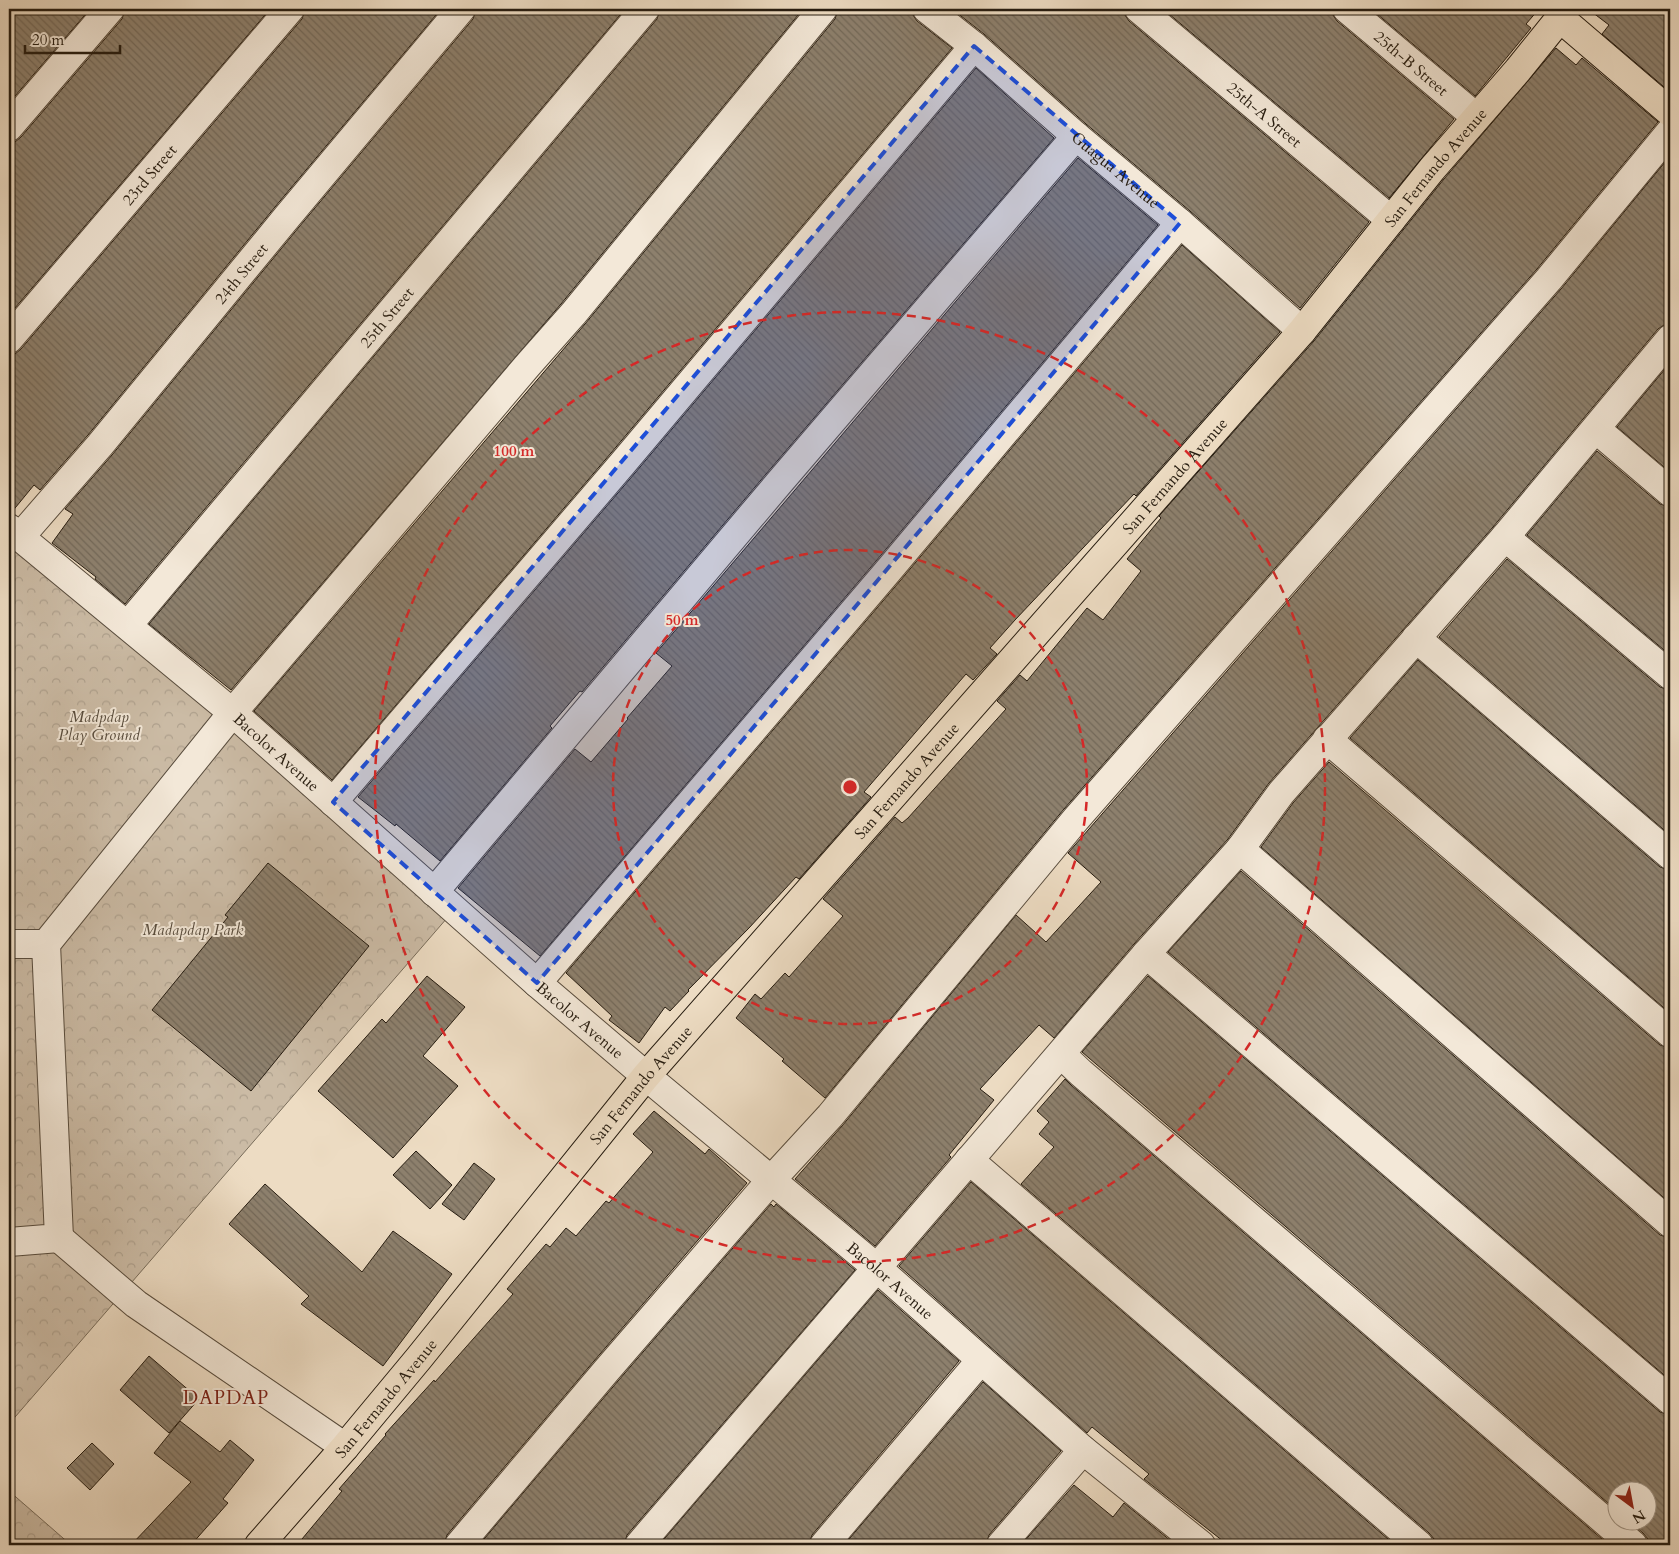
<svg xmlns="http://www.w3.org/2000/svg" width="1679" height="1554" viewBox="0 0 1679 1554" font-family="Cardo,serif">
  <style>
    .park { fill: url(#park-crowns); stroke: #786c5a }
    .building { fill: url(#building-back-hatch); stroke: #261c10 }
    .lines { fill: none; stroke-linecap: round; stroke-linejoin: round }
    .minor-casing { stroke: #584c3d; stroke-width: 30 }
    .major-casing { stroke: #261c10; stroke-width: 30 }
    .minor { stroke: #f3e8d8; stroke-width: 28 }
    .major { stroke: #eddcc3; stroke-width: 28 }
    .marked { fill: #1d4ed8; fill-opacity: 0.2; stroke: #1d4ed8; stroke-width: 4; stroke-dasharray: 10 6; stroke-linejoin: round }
    .ring { fill: none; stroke: #d62828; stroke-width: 2.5; stroke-dasharray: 9 6 }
    .labels { text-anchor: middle; stroke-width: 4; stroke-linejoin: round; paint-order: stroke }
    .street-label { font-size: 16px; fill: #261c10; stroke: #f3e8d8 }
    .park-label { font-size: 16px; font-style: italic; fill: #584c3d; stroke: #f3e8d8 }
    .quarter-label { font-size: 19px; letter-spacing: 1px; fill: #7a1f14; stroke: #f3e8d8 }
    .centre { fill: #d62828; stroke: #f3e8d8; stroke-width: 2.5 }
    .ring-label { font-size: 15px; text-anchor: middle; font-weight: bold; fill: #d62828; stroke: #f3e8d8; stroke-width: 4; stroke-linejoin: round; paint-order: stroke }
  </style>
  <defs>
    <pattern id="park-crowns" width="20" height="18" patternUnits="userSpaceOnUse" patternTransform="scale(1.25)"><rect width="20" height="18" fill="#cbbba5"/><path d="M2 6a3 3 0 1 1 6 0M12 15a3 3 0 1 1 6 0" fill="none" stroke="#aea08d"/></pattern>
    <pattern id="building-back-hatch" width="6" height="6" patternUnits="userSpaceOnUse" patternTransform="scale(1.25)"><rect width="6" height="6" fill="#8d806d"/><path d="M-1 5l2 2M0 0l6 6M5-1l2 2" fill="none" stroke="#736858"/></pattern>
  </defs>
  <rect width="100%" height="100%" fill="#eddcc3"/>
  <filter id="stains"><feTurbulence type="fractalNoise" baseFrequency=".004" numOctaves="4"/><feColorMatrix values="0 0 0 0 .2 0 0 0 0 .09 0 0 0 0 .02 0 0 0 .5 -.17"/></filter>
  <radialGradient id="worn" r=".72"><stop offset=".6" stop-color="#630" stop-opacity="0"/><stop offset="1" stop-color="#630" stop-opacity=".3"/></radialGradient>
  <!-- park -->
  <path class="park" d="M 9,526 L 454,910 L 9,1424 Z
    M 9,1491 L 71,1545 L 9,1545 Z"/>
  <!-- building -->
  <path class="building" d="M 9,9 L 90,9 L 9,103 Z
    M 125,9 L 270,9 L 9,315 L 9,142 L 15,142 L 21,137 L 122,19 Z
    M 305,9 L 441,9 L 275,207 L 88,435 L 40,490 L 34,485 L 11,513 L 9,513 L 9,354 L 15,354 L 21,349 L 302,19 Z
    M 476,9 L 625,9 L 125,604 L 95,579 L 96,577 L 52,543 L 73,514 L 65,509 L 112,455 L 299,227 L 473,19 Z
    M 660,9 L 803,9 L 561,304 L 231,690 L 149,624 L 657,19 Z
    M 838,9 L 912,9 L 913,15 L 917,21 L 952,48 L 611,453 L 332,780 L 254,711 L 585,324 L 835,19 Z
    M 952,9 L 1124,9 L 1125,15 L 1129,21 L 1369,222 L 1300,308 L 1190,211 L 1086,124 L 984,34 Z
    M 1163,9 L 1332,9 L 1333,15 L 1337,21 L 1454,119 L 1389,198 Z
    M 1371,9 L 1539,9 L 1526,24 L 1531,28 L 1475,96 Z
    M 1588,9 L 1670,9 L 1670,92 L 1602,34 L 1609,25 Z
    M 1556,48 L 1576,65 L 1582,58 L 1658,122 L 1537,269 L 1064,809 L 825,1098 L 782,1061 L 784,1059 L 736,1018 L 755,994 L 761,999 L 785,973 L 789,977 L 843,916 L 823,899 L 895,817 L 902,823 L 908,818 L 1006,709 L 997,701 L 1020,675 L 1027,681 L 1087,608 L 1103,620 L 1141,571 L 1127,559 L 1161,518 L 1159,516 L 1314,341 L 1444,179 Z
    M 976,68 L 1054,138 L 766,474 L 582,692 L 580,691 L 550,726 L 552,728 L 440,861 L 396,824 L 395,826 L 358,797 L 635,473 Z
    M 1670,156 L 1670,324 L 1664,325 L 1658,329 L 1493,527 L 1269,783 L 1228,839 L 1134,944 L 1054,1038 L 1039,1025 L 980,1089 L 994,1100 L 949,1155 L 951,1157 L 875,1246 L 795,1179 L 842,1126 L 1016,915 L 1046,942 L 1101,882 L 1068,853 L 1561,289 Z
    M 1078,158 L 1158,225 L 876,561 L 540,956 L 458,888 L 575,749 L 591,762 L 628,719 L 627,718 L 672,666 L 656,653 Z
    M 1182,245 L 1280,332 L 1136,496 L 1134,494 L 1015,620 L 990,648 L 997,654 L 973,680 L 966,674 L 864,792 L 871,797 L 799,879 L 796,877 L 749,928 L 688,990 L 689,991 L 670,1011 L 665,1007 L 639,1043 L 609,1020 L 612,1016 L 566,973 L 900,581 Z
    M 1670,363 L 1670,472 L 1617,427 Z
    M 1597,451 L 1660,504 L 1670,507 L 1670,655 L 1527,535 Z
    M 1507,559 L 1660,687 L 1670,690 L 1670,835 L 1439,637 Z
    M 1418,660 L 1660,867 L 1670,870 L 1670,1013 L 1350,738 Z
    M 1329,762 L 1660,1045 L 1670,1048 L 1670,1203 L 1261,847 L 1293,803 Z
    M 268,863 L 369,946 L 251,1091 L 152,1010 L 228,917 L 225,915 Z
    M 1241,871 L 1660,1235 L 1670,1238 L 1670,1380 L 1168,952 Z
    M 427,976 L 465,1007 L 423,1056 L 458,1086 L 393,1158 L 318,1091 L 382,1019 L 386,1023 Z
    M 1148,976 L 1660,1412 L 1670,1415 L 1670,1545 L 1648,1545 L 1648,1539 L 1643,1533 L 1630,1522 L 1646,1522 L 1646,1492 L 1616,1492 L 1616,1510 L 1082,1052 Z
    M 1065,1079 L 1071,1085 L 1609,1545 L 1434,1545 L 1434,1539 L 1429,1533 L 1021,1184 L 1054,1147 L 1039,1134 L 1049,1122 L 1037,1111 Z
    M 654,1111 L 705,1154 L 709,1149 L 747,1183 L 594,1361 L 447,1535 L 444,1545 L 297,1545 L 342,1491 L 339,1489 L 386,1435 L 385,1434 L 434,1380 L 435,1382 L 513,1294 L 507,1289 L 546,1244 L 550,1247 L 566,1228 L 576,1236 L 606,1201 L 609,1203 L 653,1152 L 633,1134 Z
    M 416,1151 L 452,1185 L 430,1209 L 393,1175 Z
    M 474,1163 L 495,1179 L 464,1220 L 442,1204 Z
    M 971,1182 L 1395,1545 L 1228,1545 L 1144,1479 L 1149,1474 L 1092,1427 L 1087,1433 L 899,1266 Z
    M 265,1184 L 362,1272 L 393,1231 L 452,1274 L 383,1366 L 301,1304 L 309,1296 L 229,1224 Z
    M 771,1204 L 774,1207 L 776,1204 L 855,1270 L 627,1535 L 624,1545 L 479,1545 L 618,1381 Z
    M 878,1290 L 959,1361 L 812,1535 L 809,1545 L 659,1545 Z
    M 149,1356 L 199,1399 L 169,1433 L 120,1390 Z
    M 983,1382 L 1061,1451 L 989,1535 L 986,1545 L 844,1545 Z
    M 180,1421 L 220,1452 L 230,1440 L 254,1460 L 223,1499 L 228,1503 L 191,1545 L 131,1545 L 191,1482 L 154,1453 Z
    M 92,1443 L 114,1464 L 90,1490 L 67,1468 Z
    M 1074,1485 L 1113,1517 L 1124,1503 L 1171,1541 L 1167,1545 L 1021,1545 Z"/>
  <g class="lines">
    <!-- minor casing -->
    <g class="minor-casing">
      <g id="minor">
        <path id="s1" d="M 927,9 L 974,46 L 1076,136 L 1180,223 L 1302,331"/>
        <path id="s2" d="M 1139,9 L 1391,220"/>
        <path id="s3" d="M 1347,9 L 1476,117"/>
        <path d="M 9,127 L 110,9"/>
        <path id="s4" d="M 9,339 L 290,9"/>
        <path d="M 1596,429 L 1670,492"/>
        <path id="s5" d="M 9,528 L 233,713 L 537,983 L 646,1076 L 876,1267 L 1083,1450 L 1201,1545"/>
        <path id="s6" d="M 20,537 L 100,445 L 287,217 L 461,9"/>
        <path d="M 1505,537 L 1670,675"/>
        <path id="s7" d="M 128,625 L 645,9"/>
        <path d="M 1416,638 L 1670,855"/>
        <path d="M 1327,739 L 1670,1033"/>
        <path d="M 333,802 L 623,463 L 974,46"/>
        <path d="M 1240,849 L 1670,1223"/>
        <path d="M 434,892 L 778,484 L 1076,136"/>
        <path d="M 9,944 L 46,944"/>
        <path d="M 1146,954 L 1670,1400"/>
        <path d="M 537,983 L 888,571 L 1180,223"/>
        <path d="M 1061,1054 L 1081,1073 L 1633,1545"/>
        <path d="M 969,1160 L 1419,1545"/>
        <path d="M 59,1238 L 136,1304 L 345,1447"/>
        <path d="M 9,1242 L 59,1238 L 46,944 L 233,712 L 527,366 L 573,314 L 823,9"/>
        <path d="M 459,1545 L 606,1371 L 772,1179 L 830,1116 L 1076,819 L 1549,279 L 1670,132"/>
        <path d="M 639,1545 L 1146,954 L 1240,849 L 1281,793 L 1505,537 L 1670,339"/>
        <path d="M 824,1545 L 981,1360"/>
        <path d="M 1001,1545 L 1083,1450"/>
      </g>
    </g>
    <!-- major casing -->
    <g class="major-casing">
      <g id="major">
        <path id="s8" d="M 259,1545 L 345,1447 L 419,1358 L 646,1076 L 1302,331 L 1432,169 L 1518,70 L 1560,18 L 1670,112"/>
      </g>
    </g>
    <!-- minor -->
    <use href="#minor" class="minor"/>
    <!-- major -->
    <use href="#major" class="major"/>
  </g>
  <!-- marked area -->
  <path class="marked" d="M 974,46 L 1180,223 L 537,983 L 333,802 Z"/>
  <!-- distance rings -->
  <g class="ring">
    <circle cx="850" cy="787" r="237"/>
    <circle cx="850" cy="787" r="475"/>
  </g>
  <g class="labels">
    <!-- street labels -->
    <g class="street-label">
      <text dy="6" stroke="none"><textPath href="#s3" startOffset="84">25th-B Street</textPath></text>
      <text dy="6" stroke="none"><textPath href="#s2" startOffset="164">25th-A Street</textPath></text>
      <text dy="6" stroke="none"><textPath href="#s8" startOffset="1812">San Fernando Avenue</textPath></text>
      <text dy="6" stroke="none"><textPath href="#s1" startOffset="248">Guagua Avenue</textPath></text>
      <text dy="6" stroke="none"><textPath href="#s4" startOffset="216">23rd Street</textPath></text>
      <text dy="6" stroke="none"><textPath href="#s6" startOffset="344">24th Street</textPath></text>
      <text dy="6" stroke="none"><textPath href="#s7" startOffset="402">25th Street</textPath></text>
      <text dy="6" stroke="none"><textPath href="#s8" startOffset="1408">San Fernando Avenue</textPath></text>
      <text dy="6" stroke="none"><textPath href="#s5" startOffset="349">Bacolor Avenue</textPath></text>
      <text dy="6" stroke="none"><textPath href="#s8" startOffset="1002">San Fernando Avenue</textPath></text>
      <text dy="6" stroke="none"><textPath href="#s5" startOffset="754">Bacolor Avenue</textPath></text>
      <text dy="6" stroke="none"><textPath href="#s8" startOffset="598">San Fernando Avenue</textPath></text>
      <text dy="6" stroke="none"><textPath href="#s5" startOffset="1159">Bacolor Avenue</textPath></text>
      <text dy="6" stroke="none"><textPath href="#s8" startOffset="194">San Fernando Avenue</textPath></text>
    </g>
    <!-- park labels -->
    <g class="park-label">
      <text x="99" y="722">Madpdap<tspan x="99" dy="18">Play Ground</tspan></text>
      <text x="193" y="935">Madapdap Park</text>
    </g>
    <!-- quarter labels -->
    <g class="quarter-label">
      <text x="226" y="1404">DAPDAP</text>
    </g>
  </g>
  <circle cx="850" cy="787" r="8" class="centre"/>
  <g class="ring-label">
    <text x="514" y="456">100 m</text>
    <text x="682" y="625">50 m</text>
  </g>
  <!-- margin -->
  <rect width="1679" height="1554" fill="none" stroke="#eddcc3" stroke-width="30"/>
  <rect x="10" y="10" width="1659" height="1534" fill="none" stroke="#261c10" stroke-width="2.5"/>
  <rect x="15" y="15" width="1649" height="1524" fill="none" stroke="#261c10"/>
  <!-- north arrow -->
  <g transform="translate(1632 1506) rotate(148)"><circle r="24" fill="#f3e8d8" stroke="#a19688"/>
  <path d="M0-4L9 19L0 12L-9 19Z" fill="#8f2418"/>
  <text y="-8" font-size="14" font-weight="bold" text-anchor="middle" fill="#261c10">N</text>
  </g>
  <!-- scale -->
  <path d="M25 45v8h95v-8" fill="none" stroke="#261c10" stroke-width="2.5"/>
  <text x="32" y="45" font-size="15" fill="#261c10" stroke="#f3e8d8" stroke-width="4" paint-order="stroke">20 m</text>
  <rect width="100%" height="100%" filter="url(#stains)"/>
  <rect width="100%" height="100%" fill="url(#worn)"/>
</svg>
